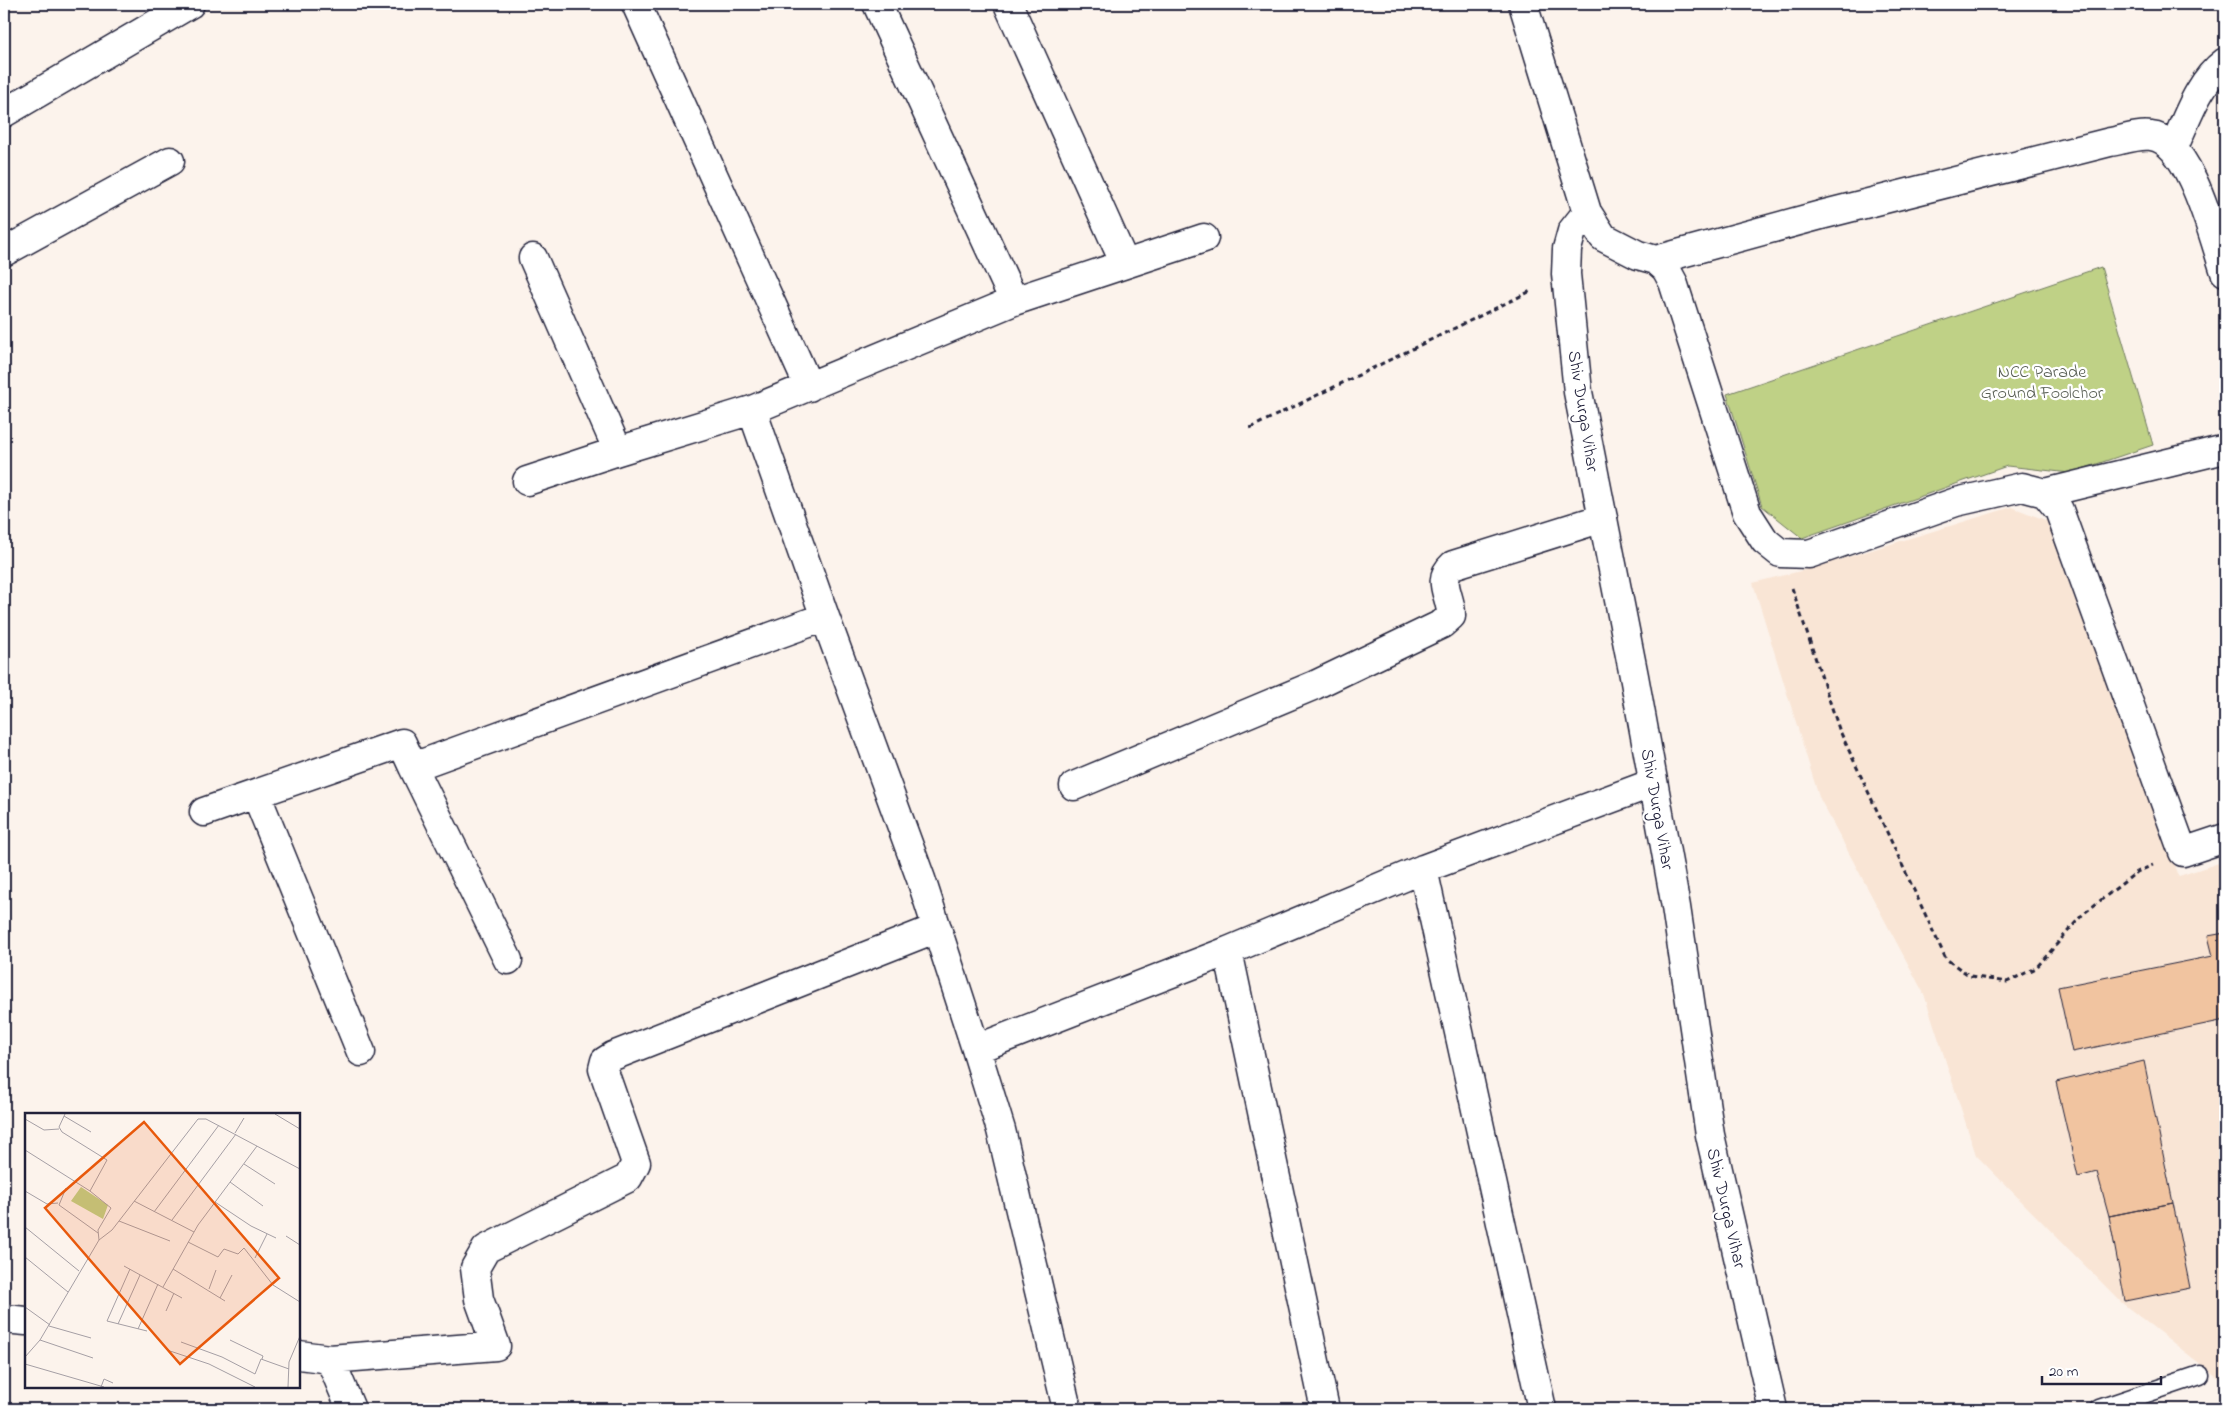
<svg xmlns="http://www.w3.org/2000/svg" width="2229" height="1413" viewBox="0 0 2229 1413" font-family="'Indie Flower',sans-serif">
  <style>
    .built { fill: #f9e5d5 }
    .green { fill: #bfd186; stroke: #707a60 }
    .building { fill: #f1c4a0; stroke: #22223b }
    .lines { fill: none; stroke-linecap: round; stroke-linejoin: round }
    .lane-casing { stroke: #22223b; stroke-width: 21 }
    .street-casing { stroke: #22223b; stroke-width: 31 }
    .path { stroke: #22223b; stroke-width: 3; stroke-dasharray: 5 4; stroke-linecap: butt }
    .lane { stroke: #fff; stroke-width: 18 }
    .street { stroke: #fff; stroke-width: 28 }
    .labels { text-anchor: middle; stroke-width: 4.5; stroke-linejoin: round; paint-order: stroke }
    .park-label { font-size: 18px; fill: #595f55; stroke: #fff }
    .street-label { font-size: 18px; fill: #22223b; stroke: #fff }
    .inset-road { fill: none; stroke: #a59fa5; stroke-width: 1 }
    .view { fill: #e8590c; fill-opacity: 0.15; stroke: #e8590c; stroke-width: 2.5 }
    .inset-edge { fill: none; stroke: #22223b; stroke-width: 2.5 }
  </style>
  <rect width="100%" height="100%" fill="#fcf3ec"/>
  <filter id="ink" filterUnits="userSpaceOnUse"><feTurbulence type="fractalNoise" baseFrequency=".02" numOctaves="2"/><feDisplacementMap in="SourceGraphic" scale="10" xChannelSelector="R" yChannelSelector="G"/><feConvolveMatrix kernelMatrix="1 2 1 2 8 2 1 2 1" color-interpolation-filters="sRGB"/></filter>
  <g filter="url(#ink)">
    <!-- built -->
    <path class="built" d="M 2012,507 L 2048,521 L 2066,575 L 2179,876 L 2225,861 L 2225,1380 L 2221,1380 L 2122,1303 L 1976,1155 L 1924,994 L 1819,797 L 1753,583 L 1816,567 Z"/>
    <!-- green -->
    <path class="green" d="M 2101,267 L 2153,445 L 2070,473 L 2007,466 L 1802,538 L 1762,506 L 1727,394 Z"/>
    <!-- building -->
    <path class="building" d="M 2225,933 L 2225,1020 L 2072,1052 L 2058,987 L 2213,956 L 2208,936 Z
      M 2144,1061 L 2173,1203 L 2109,1216 L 2097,1172 L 2078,1177 L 2056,1082 Z
      M 2173,1203 L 2190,1288 L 2125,1301 L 2109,1216 Z"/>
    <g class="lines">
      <!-- lane casing -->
      <g class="lane-casing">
        <path id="lane" d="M 2099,1409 L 2200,1375"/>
      </g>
      <!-- street casing -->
      <g class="street-casing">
        <path id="street" d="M 636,4 L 809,387
          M 877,4 L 1014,301
          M 1008,4 L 1125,264
          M 1523,4 L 1587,212 L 1603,237 L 1638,255 L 1656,260 L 1666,269 L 1673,282 L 1747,513 L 1765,541 L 1780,553 L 1809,554 L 1956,502 L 2022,487 L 2045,493 L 2059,510 L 2183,852 L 2225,838
          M 4,113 L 190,4
          M 2174,147 C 2187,118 2199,81 2225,62
          M 1587,212 L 1572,231 L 1567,249 L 1566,274 L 1578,392 L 1634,676 L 1676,907 L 1710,1135 L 1773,1409
          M 4,252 L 170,161
          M 533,258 L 618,451
          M 1656,260 L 1821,215 L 2110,142 C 2122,140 2139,134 2151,136 C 2190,139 2214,240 2225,272
          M 752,410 L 825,617 L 921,879 L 976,1049 L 1001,1130 L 1067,1409
          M 527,481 L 618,451 L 752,410 L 1014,301 L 1204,238
          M 2045,493 L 2225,449
          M 413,767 L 508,960
          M 1074,786 L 1315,685 L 1442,624 L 1451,616 C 1452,596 1435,581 1453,565 L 1603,518
          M 256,794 L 361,1052
          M 204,812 L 402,743 L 413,767 L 825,617
          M 1423,869 L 1542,1409
          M 1228,951 L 1325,1409
          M 976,1049 L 1228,951 L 1423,869 L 1653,783
          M 4,1319 L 26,1321
          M 299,1355 L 330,1359 L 496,1346 L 479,1299 L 475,1268 L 486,1249 L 628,1178 L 636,1163 L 603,1069 L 605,1061 L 613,1056 L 937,928
          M 330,1359 L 351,1409"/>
      </g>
      <!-- path -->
      <path class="path" d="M 1250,428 L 1533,290
        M 1792,588 L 1839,729 L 1946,959 L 1970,976 L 2007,982 L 2036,968 L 2083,914 L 2137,872 L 2153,865"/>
      <!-- lane -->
      <use href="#lane" class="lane"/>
      <!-- street -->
      <use href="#street" class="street"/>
    </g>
  </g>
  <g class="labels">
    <!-- park labels -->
    <g class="park-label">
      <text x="2042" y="377">NCC Parade<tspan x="2042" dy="21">Ground Foolchor</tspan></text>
    </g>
    <!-- street labels -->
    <g class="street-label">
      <text transform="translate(1584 411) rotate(81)" y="6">Shiv Durga Vihar</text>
      <text transform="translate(1658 809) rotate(80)" y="6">Shiv Durga Vihar</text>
      <text transform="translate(1727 1208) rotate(77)" y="6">Shiv Durga Vihar</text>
    </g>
  </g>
  <!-- overview -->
  <g transform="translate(25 1113)">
    <rect width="275" height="275" fill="#fcf3ec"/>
    <path d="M 56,74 L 83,92 L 78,106 L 46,88 Z" fill="#bfd186"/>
    <path class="inset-road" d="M 250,1 L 275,16M 39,3 L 66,19M 0,6 L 19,17 L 34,16M 210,20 L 219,5M 0,37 L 65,78M 219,51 L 250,71M 205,69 L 238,93M 41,75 L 34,92 L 73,120M 0,78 L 22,91 L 33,90M 109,88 L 169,119M 190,89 L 226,113 L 251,125M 129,99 L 194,12M 147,107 L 211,21M 94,108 L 145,128M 0,114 L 54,158M 261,123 L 275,132M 74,127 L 87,117 L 173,6 L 181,6 L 275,56M 163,129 L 193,144 L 199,136 L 213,141 L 219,135 L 248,172 L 275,189M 0,144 L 43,179M 230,145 L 242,121M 99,153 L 157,185M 105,156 L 82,208 L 122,218M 148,156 L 200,188M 138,174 L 173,112 L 232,33M 184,176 L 191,157M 195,185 L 207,162M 0,194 L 25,212M 141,198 L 149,180M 93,211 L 115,162M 24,213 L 66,225M 113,216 L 133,171M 15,227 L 68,245M 205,227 L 238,243 L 237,246M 156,229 L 197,244 L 230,261 L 236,246 L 264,256M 142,237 L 184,251 L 230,274M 0,244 L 15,227 L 74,127 L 73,117 L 86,95 L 65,78 L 82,47 L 37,19 L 34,14 L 40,1M 0,251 L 79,274M 76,274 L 79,266 L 88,270M 263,274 L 264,249 L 275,223"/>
    <path class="view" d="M 119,9 L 254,165 L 155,251 L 20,95 Z"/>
    <rect width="275" height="275" class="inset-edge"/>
  </g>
  <!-- margin -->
  <rect width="2229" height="1413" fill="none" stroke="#fff" stroke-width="20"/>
  <rect x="10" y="10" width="2209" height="1393" fill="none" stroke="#22223b" stroke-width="2" filter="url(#ink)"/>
  <!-- scale -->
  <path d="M2042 1376v8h119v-8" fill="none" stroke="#22223b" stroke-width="2.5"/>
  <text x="2049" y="1376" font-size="15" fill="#22223b" stroke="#ffffff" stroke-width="4" paint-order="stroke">20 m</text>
</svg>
